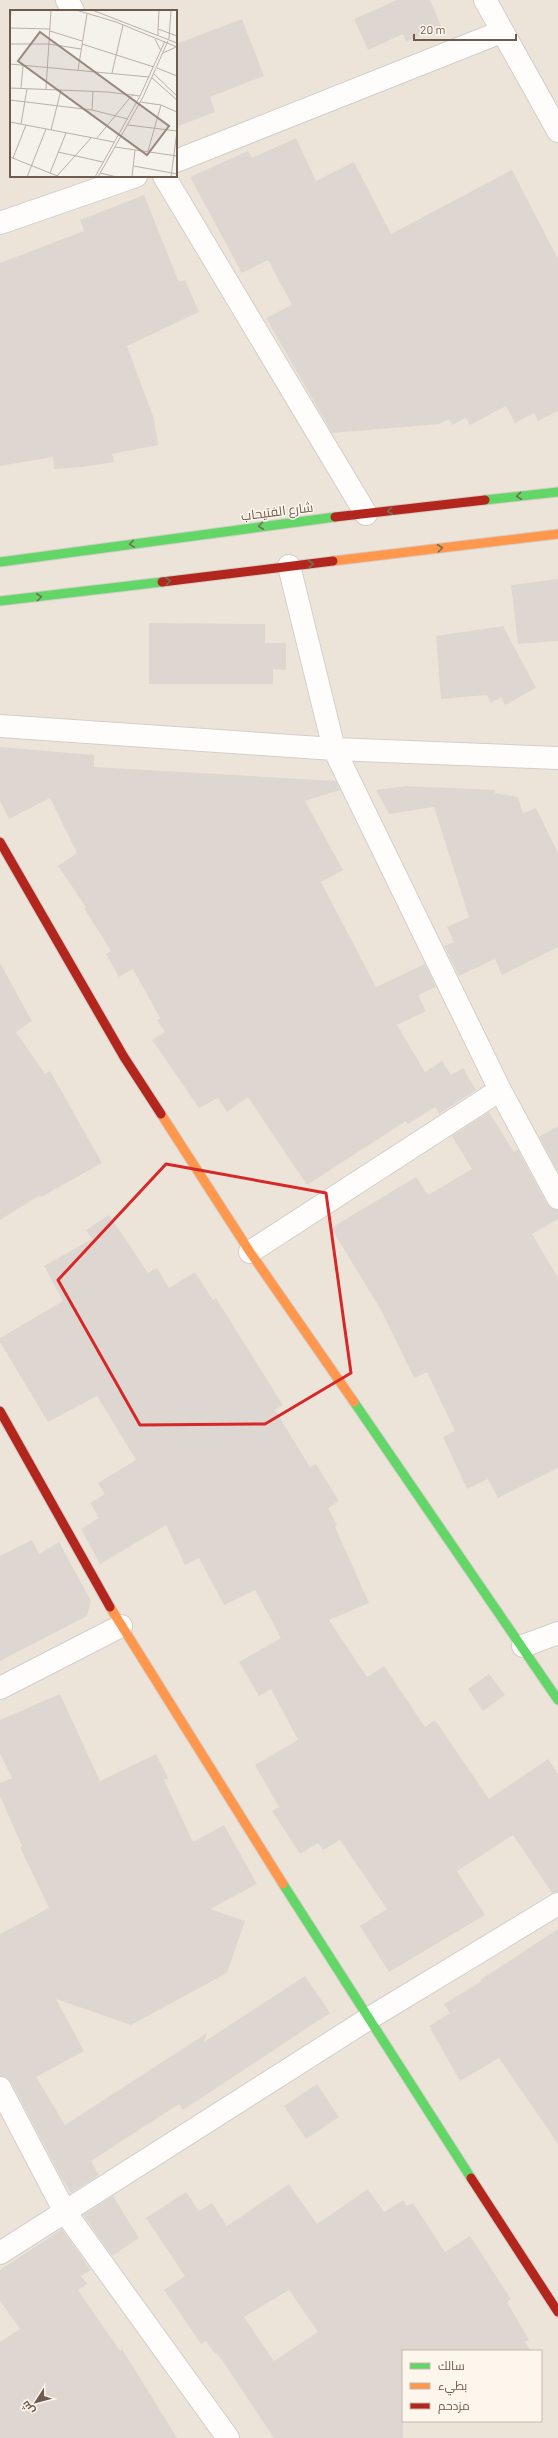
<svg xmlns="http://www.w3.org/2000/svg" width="558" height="2438" viewBox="0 0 558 2438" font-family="Barlow,Cairo,sans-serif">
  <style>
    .residential { fill: #ede4d9; fill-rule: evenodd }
    .building { fill: #ded7d1; fill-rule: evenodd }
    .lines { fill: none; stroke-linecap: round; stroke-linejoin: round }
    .street-casing { stroke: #d4cec9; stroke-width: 24 }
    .fast-casing { stroke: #d4cec8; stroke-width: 11 }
    .slow-casing { stroke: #d4cec8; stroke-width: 11 }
    .jam-casing { stroke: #d4cec8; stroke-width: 11 }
    .street { stroke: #fefdfc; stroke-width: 22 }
    .fast { stroke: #63d668; stroke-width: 9 }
    .slow { stroke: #ff974d; stroke-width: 9 }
    .jam { stroke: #b3261e; stroke-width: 9 }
    .oneway { stroke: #6d7353 }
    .marked { fill: none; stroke: #d62828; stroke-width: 3; stroke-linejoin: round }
    .labels { text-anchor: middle; stroke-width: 3; stroke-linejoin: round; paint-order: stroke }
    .street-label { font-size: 13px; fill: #6f5a4e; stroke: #fdf6ec }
    .inset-road { fill: none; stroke: #bbb0a7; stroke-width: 1 }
    .view { fill: #97877d; fill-opacity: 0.15; stroke: #97877d; stroke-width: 2 }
    .inset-edge { fill: none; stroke: #6f5a4e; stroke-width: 2 }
  </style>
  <rect width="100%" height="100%" fill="#f5f1eb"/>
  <!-- residential -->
  <path class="residential" d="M 0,0 L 558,0 L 558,2438 L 0,2438 ZM 11,11 L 176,11 L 176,176 L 11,176 ZM 403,2351 L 541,2351 L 541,2421 L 403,2421 Z"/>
  <!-- building -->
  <path class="building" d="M 397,0 L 430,0 L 441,26 L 406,42 L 403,34 L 368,50 L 354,19 Z
    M 242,19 L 264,76 L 210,97 L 215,112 L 176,127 L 176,44 Z
    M 296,138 L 316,181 L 354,162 L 391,234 L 512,170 L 558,259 L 558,411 L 538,421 L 534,413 L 515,423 L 506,406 L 470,425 L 466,418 L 452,425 L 449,419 L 439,424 L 332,433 L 266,318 L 292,305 L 268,260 L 242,273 L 190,177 L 248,151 L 252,158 Z
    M 144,195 L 179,282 L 185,280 L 199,312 L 127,346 L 154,419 L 158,445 L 112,454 L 114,462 L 82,467 L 54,469 L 53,457 L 0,466 L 0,263 L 84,231 L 80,220 Z
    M 558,579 L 558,641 L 518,644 L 511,585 Z
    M 149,623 L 265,624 L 265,643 L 286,643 L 286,670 L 273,669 L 273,684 L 149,684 Z
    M 503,626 L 536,688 L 505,705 L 501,697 L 491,703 L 487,695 L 441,699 L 436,636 Z
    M 0,747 L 94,755 L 94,767 L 336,781 L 340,790 L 305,801 L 343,870 L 321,882 L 376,987 L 425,964 L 436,987 L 418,995 L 426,1011 L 397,1025 L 425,1072 L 442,1061 L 451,1075 L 463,1068 L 476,1090 L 439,1114 L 435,1107 L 408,1124 L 406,1121 L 307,1185 L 248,1097 L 227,1112 L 218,1098 L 199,1108 L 152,1040 L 165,1032 L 157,1020 L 160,1018 L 133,969 L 119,977 L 106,954 L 111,951 L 84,908 L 86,907 L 58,866 L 77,853 L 50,798 L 9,819 L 0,801 Z
    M 406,786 L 495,790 L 495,793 L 518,797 L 523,813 L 536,808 L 558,853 L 558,947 L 502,975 L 495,959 L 459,976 L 444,946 L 454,942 L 447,927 L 469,917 L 434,807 L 389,814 L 376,790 Z
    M 0,963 L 32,1021 L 16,1032 L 45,1074 L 50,1071 L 102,1163 L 41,1197 L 40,1195 L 0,1220 Z
    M 489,1112 L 514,1152 L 518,1150 L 547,1204 L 552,1209 L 558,1210 L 558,1219 L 532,1234 L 558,1278 L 558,1468 L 498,1498 L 488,1479 L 467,1489 L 443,1437 L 455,1431 L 427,1372 L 414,1378 L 381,1310 L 331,1228 L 416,1177 L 428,1195 L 472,1169 L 452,1136 Z
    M 558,1126 L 558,1172 L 539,1137 Z
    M 109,1215 L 148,1273 L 157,1268 L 169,1288 L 195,1272 L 213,1300 L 216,1298 L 283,1405 L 275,1410 L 310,1467 L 316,1464 L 339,1501 L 328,1508 L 337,1525 L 335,1527 L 369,1603 L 329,1620 L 367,1677 L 384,1666 L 425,1727 L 435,1720 L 489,1799 L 548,1759 L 558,1774 L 558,1892 L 552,1893 L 513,1835 L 457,1871 L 485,1915 L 389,1972 L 360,1926 L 387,1909 L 340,1840 L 323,1850 L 318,1843 L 300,1854 L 272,1811 L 279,1807 L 255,1765 L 298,1740 L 271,1689 L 259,1696 L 239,1662 L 281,1638 L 255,1590 L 224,1605 L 199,1558 L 185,1565 L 166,1525 L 100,1564 L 81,1529 L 99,1518 L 90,1503 L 105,1494 L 98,1483 L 136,1460 L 97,1396 L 48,1422 L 0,1342 L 0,1338 L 63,1301 L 44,1266 L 92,1239 L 86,1230 Z
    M 32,1540 L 39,1554 L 59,1542 L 91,1601 L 87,1616 L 0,1661 L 0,1556 Z
    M 489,1674 L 505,1695 L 483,1711 L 468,1689 Z
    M 60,1694 L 100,1781 L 156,1754 L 168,1778 L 164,1780 L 193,1842 L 224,1825 L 257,1884 L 210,1909 L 245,1921 L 227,1973 L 131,2025 L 56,1999 L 84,2051 L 36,2077 L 65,2125 L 207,2033 L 204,2042 L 305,1976 L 330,2013 L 183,2110 L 179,2104 L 91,2161 L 99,2175 L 71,2193 L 62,2179 L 11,2082 L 6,2077 L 0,2076 L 0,1934 L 49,1908 L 20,1847 L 22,1846 L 0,1796 L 0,1783 L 12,1778 L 0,1754 L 0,1720 Z
    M 558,1929 L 558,2144 L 499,2058 L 460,2081 L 429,2026 L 450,2013 L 444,2004 L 482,1981 L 480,1980 Z
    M 317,2084 L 339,2117 L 306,2139 L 284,2106 Z
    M 289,2184 L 317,2224 L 368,2189 L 384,2212 L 403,2200 L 407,2206 L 413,2203 L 445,2252 L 470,2236 L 511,2299 L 507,2302 L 529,2340 L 525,2342 L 531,2351 L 403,2351 L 403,2438 L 274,2438 L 217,2353 L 215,2354 L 206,2341 L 201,2344 L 164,2290 L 185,2276 L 146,2218 L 186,2192 L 199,2211 L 212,2203 L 227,2226 ZM 289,2290 L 318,2332 L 274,2361 L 244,2317 Z
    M 113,2196 L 139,2238 L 112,2256 L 83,2215 Z
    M 62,2229 L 91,2270 L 81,2276 L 87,2284 L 78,2290 L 120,2351 L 122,2349 L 177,2438 L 0,2438 L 0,2342 L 20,2329 L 0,2301 L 0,2270 Z"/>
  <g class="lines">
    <!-- street casing -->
    <g class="street-casing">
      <path id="street" d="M 67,0 L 73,11
        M 485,0 L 558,131
        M 176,161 L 501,32
        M 164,176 L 366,514
        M 0,223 L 136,176
        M 289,566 L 334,749 L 500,1090 L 558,1198
        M 0,726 L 334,749 L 558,758
        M 250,1252 L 500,1090
        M 523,1646 L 558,1633
        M 0,1688 L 121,1626
        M 0,2088 L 65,2212 L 228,2438
        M 0,2253 L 368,2019 L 558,1904"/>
    </g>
    <!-- fast casing -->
    <g class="fast-casing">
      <path id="fast" d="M 485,500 L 558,492
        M 0,562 L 335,517
        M 0,601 L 162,582
        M 354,1402 L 558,1700
        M 283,1884 L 471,2178"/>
    </g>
    <!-- slow casing -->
    <g class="slow-casing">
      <path id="slow" d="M 333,561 L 558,534
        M 161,1114 L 250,1252 L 354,1402
        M 110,1607 L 283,1884"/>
    </g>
    <!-- jam casing -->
    <g class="jam-casing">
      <path id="jam" d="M 335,517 L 485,500
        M 162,582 L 333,561
        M 0,842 L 124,1057 L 161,1114
        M 0,1411 L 110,1607
        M 471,2178 L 558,2312"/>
    </g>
    <!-- street -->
    <use href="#street" class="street"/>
    <!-- fast -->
    <use href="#fast" class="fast"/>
    <!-- slow -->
    <use href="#slow" class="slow"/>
    <!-- jam -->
    <use href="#jam" class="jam"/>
  </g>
  <!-- one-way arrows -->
  <defs><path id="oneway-chevron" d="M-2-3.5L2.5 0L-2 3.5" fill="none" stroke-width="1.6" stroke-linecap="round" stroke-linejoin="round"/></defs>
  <g class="oneway">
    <use href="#oneway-chevron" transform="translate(519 496) rotate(174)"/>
    <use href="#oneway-chevron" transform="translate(390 511) rotate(174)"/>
    <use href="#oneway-chevron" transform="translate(261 526) rotate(172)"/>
    <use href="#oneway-chevron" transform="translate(132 544) rotate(172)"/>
    <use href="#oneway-chevron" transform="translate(440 548) rotate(-7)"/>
    <use href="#oneway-chevron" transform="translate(311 564) rotate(-6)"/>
    <use href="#oneway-chevron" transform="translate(168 581) rotate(-7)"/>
    <use href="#oneway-chevron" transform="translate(39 597) rotate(-7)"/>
  </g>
  <!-- marked area -->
  <path class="marked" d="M 166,1164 L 326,1193 L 351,1373 L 265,1424 L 140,1425 L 58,1280 Z"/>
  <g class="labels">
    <!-- street labels -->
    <g class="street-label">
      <text transform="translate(277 511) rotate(-7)" y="5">شارع الفتيحاب</text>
    </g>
  </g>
  <!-- overview -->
  <g transform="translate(10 10)">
    <rect width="167" height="167" fill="#f5f1eb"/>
    <path class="inset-road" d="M 66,0 L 106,12 L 167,37M 82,0 L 167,33M 0,13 L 1,0M 0,18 L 40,19M 148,19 L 149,0M 40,21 L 72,31M 148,25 L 148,19 L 167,26M 145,29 L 151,41M 159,29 L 161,0M 0,34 L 39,34 L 71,39M 72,34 L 144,57M 153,43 L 166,37M 0,54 L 139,67M 147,58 L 167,66M 68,60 L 77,4M 102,63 L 113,15M 144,64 L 167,86M 142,68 L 167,90M 0,78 L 98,82 L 130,86M 11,78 L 13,56M 36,79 L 41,0M 0,90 L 82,100 L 118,109M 130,92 L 151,95 L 167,102M 82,100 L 83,81M 0,112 L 104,132M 11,114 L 17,79M 118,115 L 167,121M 41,120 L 51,80M 87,128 L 123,84M 105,137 L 167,146M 138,141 L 151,95M 48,142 L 93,152M 0,147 L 50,167M 3,148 L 16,115M 124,156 L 167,164M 40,163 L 56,123M 90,163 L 107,167M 47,166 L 81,128M 17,167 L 36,119M 85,167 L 130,86 L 155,31M 88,167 L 133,87 L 158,31M 122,167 L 125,140M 161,167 L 167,121"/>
    <path class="view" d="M 30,22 L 159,116 L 137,145 L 8,51 Z"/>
    <rect width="167" height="167" class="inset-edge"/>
  </g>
  <!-- legend -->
  <rect x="402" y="2350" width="140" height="72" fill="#fdf6ec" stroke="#c4b8ad"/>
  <rect x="410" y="2363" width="20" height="6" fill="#63d668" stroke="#c4b8ad"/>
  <text x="438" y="2370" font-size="12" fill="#6f5a4e">سالك</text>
  <rect x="410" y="2383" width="20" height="6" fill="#ff974d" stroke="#c4b8ad"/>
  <text x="438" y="2390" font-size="12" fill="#6f5a4e">بطيء</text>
  <rect x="410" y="2403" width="20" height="6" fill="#b3261e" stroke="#c4b8ad"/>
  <text x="438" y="2410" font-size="12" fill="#6f5a4e">مزدحم</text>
  <!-- north arrow -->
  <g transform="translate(36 2402) rotate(234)" stroke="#fdf6ec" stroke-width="3" paint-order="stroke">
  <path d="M0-3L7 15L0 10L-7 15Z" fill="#6f5a4e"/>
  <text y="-6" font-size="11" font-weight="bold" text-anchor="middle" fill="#6f5a4e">ش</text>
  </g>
  <!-- scale -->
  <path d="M414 34v6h102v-6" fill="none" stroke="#6f5a4e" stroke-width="2"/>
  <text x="420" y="34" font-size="12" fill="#6f5a4e" stroke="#fdf6ec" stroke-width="3" paint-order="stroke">20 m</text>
</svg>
